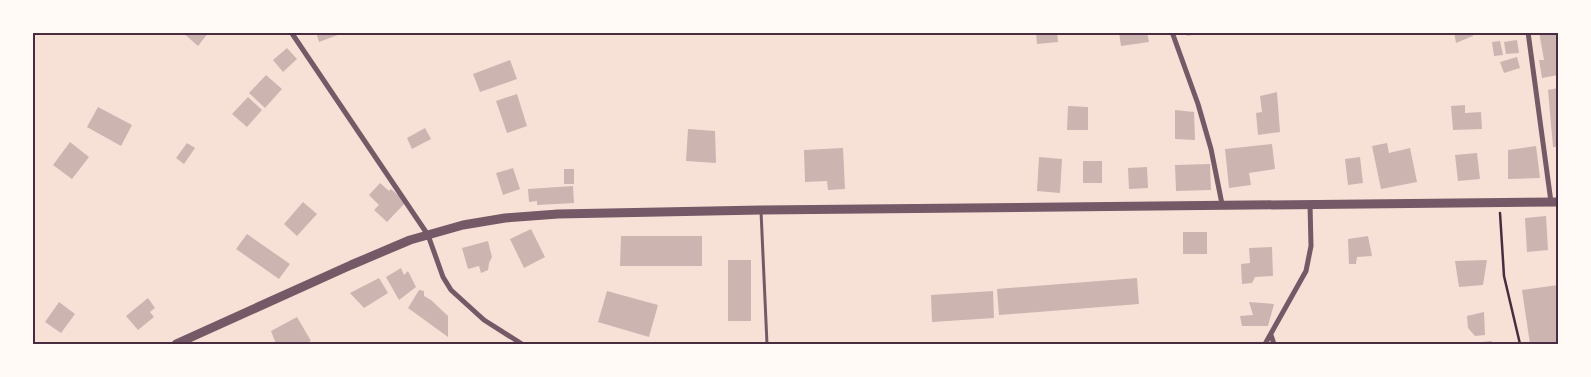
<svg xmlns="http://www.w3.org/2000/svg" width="1591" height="377" viewBox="0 0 1591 377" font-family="Quicksand,sans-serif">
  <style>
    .building { fill: #ccb4b1 }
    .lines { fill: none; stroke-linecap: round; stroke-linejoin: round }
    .path { stroke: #4a2c40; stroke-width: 2.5 }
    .service { stroke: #755966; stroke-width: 3 }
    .minor { stroke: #755966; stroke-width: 5 }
    .tertiary { stroke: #755966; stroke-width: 9 }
    .neatline { fill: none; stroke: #4a2c40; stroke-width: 2 }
  </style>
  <rect width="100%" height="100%" fill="#f7e1d7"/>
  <!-- building -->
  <path class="building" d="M 182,32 L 209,32 L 198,46 Z
    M 316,32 L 342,32 L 343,33 L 319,42 Z
    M 1036,32 L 1057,32 L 1058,42 L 1037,44 Z
    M 1119,32 L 1147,32 L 1149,42 L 1121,46 Z
    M 1187,32 L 1203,32 L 1203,33 L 1187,36 Z
    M 1454,32 L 1472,32 L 1473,36 L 1456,43 Z
    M 1539,32 L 1558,32 L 1558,75 L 1542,78 L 1539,60 L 1544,60 Z
    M 1517,40 L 1519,53 L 1506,54 L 1504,42 Z
    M 1500,41 L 1503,55 L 1494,56 L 1492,42 Z
    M 287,48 L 297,59 L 283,72 L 273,60 Z
    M 1517,57 L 1520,68 L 1504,73 L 1500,62 Z
    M 510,60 L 517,79 L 480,92 L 473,74 Z
    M 266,75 L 282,89 L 265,108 L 249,93 Z
    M 1558,88 L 1558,147 L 1553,147 L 1548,90 Z
    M 1277,92 L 1280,132 L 1258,135 L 1256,113 L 1262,112 L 1260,96 Z
    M 517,94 L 527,126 L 507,133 L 496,101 Z
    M 248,97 L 262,110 L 247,127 L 232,114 Z
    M 1465,105 L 1465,113 L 1481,112 L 1482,129 L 1453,130 L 1451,106 Z
    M 1068,106 L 1088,107 L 1088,130 L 1067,130 Z
    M 98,107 L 132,125 L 121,146 L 87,127 Z
    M 1175,110 L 1194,112 L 1195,140 L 1175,139 Z
    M 425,128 L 431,139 L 412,149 L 407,138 Z
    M 688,129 L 715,131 L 716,163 L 686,161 Z
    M 70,142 L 89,157 L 72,179 L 53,165 Z
    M 187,143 L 195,148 L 184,164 L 176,158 Z
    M 1387,143 L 1389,153 L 1410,148 L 1417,182 L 1381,189 L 1372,146 Z
    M 1272,144 L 1275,169 L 1249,173 L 1251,185 L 1229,188 L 1225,149 Z
    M 1536,146 L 1540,178 L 1508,179 L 1508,150 Z
    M 843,148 L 845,189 L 828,190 L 827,181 L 805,182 L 804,150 Z
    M 1477,153 L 1480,179 L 1458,181 L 1455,155 Z
    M 1039,157 L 1062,159 L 1060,193 L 1037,191 Z
    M 1360,157 L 1363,183 L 1348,185 L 1345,159 Z
    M 1083,161 L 1102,161 L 1102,183 L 1083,183 Z
    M 1210,164 L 1211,190 L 1176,191 L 1175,165 Z
    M 1147,167 L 1148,188 L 1129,189 L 1128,168 Z
    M 513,168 L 520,189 L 503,195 L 496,173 Z
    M 564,169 L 574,169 L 574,184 L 564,184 Z
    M 380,183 L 389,191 L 391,189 L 406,202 L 387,222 L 374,210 L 379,205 L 369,195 Z
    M 573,186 L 574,203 L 537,205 L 537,201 L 529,202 L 528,189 Z
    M 303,202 L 317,214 L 297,236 L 284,224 Z
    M 1546,216 L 1548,250 L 1527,252 L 1525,218 Z
    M 531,229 L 545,257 L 524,268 L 510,239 Z
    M 1183,232 L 1207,232 L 1207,254 L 1183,254 Z
    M 247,234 L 290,264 L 279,279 L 236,249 Z
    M 621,236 L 702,236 L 702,266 L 620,266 Z
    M 1368,236 L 1372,256 L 1357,257 L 1356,264 L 1349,264 L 1348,239 Z
    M 488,241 L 492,257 L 489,263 L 488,270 L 481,273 L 479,266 L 468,269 L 462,248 Z
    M 1272,247 L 1273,276 L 1255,277 L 1252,283 L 1242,284 L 1241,264 L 1250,263 L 1249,248 Z
    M 728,260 L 751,260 L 751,321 L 728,321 Z
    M 1487,260 L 1483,285 L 1459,287 L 1455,261 Z
    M 401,268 L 404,275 L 408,271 L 416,287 L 399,300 L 386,277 Z
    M 379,278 L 388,293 L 364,308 L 350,293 Z
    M 1137,278 L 1139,304 L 999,315 L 997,289 Z
    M 1558,285 L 1558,344 L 1530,344 L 1522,290 Z
    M 419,290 L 424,291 L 424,296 L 431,300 L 448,316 L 448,337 L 408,308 Z
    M 607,291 L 658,305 L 649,337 L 598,322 Z
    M 993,291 L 994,318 L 932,322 L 931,295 Z
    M 148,298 L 155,308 L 150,312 L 154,317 L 138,330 L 126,316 Z
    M 59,302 L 75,314 L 61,333 L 45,322 Z
    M 1249,302 L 1274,304 L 1268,326 L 1242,326 L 1240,316 L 1253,315 Z
    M 1484,312 L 1485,335 L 1475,336 L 1468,328 L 1467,316 Z
    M 297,317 L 311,341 L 304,344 L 276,344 L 271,331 Z
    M 1492,341 L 1492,344 L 1470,344 L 1470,343 Z"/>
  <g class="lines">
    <!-- path -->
    <path class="path" d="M 1500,213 L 1504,276 L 1520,344"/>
    <!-- service -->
    <path class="service" d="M 761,211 L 767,344"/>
    <!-- minor -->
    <path class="minor" d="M 291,32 L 428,235 L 443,277 L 451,290 L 484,320 L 522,344
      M 1172,32 L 1198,104 L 1211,149 L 1222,204
      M 1528,32 L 1551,202
      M 1271,335 L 1274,344
      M 1265,344 L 1306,271 L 1311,246 L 1310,204"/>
    <!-- tertiary -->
    <path class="tertiary" d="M 176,344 L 351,265 L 410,240 L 463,225 L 505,218 L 558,214 L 761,210 L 1558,202"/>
  </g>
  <!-- border -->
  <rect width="1591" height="377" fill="none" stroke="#fffaf5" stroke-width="68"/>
  <rect x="34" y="34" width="1523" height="309" class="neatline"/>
</svg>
